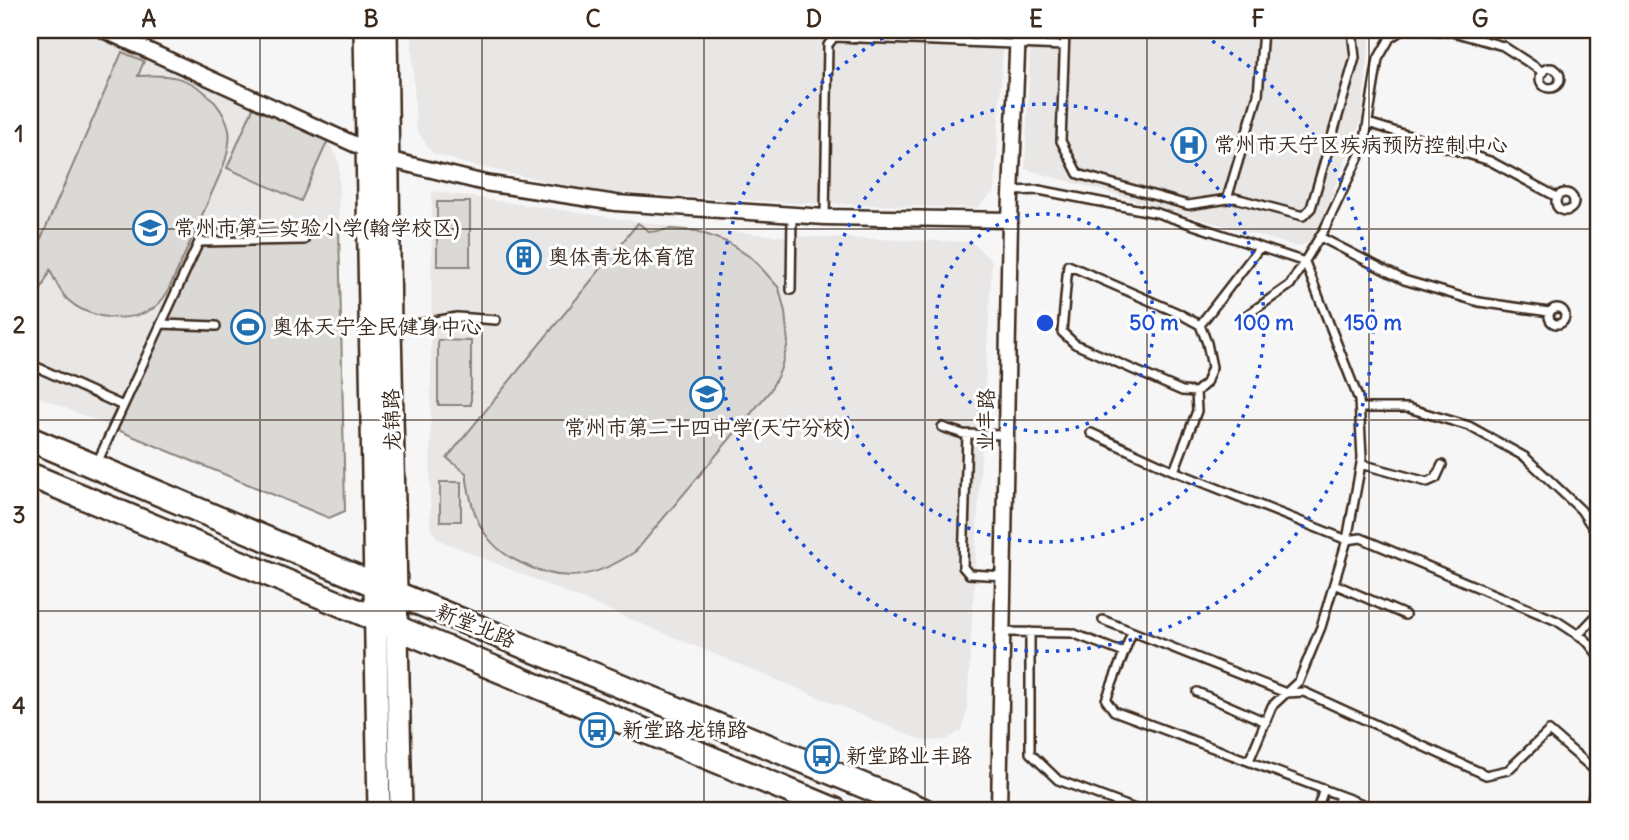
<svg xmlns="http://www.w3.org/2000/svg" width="1629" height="840" viewBox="0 0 1629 840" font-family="Delius,'LXGW WenKai TC',sans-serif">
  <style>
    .built { fill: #e9e7e6 }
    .green { fill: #dbd9d6; stroke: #8b827a; stroke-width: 2 }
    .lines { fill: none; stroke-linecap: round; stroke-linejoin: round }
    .service-casing { stroke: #3b2a1e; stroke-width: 12 }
    .minor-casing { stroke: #3b2a1e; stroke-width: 19 }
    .secondary-casing { stroke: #3b2a1e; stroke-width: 26 }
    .primary-casing { stroke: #3b2a1e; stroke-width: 28 }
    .service { stroke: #fff; stroke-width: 7 }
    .minor { stroke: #fff; stroke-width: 14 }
    .secondary { stroke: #fff; stroke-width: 21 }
    .primary { stroke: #fff; stroke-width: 23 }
    .grid { fill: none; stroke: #3b2a1e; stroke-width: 2; stroke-opacity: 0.55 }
    .ring { fill: none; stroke: #1d4ed8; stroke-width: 3.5; stroke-dasharray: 3.5 7 }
    .labels { text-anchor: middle; stroke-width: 6; stroke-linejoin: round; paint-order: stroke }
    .poi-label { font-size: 21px; fill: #3b2a1e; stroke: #fff; text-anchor: start }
    .street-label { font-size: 21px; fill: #3b2a1e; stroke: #fff }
    .centre { fill: #1d4ed8; stroke: #fff; stroke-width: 3.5 }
    .ring-label { font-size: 21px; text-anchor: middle; font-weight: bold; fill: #1d4ed8; stroke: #fff; stroke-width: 6; stroke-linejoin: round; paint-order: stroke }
    .neatline { fill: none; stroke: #3b2a1e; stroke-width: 2.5 }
    .grid-label { font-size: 23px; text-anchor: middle; font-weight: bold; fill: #3b2a1e }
  </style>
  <rect width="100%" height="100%" fill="#f7f6f6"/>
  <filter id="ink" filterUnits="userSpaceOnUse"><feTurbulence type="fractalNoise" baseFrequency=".0143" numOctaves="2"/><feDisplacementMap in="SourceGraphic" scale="14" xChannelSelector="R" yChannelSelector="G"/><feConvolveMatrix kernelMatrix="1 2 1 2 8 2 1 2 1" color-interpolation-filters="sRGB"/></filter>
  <g filter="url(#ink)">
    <!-- built -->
    <path class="built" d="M 30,30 L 80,30 L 327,139 L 339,162 L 339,228 L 202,229 L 108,426 L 30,393 Z
      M 411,30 L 1004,30 L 995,191 L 977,208 L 795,203 L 591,191 L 466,164 L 432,153 L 416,129 Z
      M 1031,30 L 1371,30 L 1361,121 L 1314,240 L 1298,247 L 1025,169 Z
      M 432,191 L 683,228 L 783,236 L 972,242 L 992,261 L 967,711 L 962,730 L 946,740 L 924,741 L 439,540 L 430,528 Z"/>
    <!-- green -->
    <path class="green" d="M 122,52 L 144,61 L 138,76 C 166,74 188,76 208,95 C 221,108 232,125 229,143 C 227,164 215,184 207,204 C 194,234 181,263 167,293 C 163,299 158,306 152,309 C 127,324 88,319 67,299 C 59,291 55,280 50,270 L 40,292 L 30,287 L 30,264 Z
      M 253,108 L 328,140 L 301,201 L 227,168 Z
      M 437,202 L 470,202 L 470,266 L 437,266 Z
      M 638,223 L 650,232 L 671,229 L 697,231 L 729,243 L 753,259 L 779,288 L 785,312 L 788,343 L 780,371 L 770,391 L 636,551 C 596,578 563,585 519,562 C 508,557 497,549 489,539 C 474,521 469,495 466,473 L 447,458 Z
      M 339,228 L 345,511 L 329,518 L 108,426 L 202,229 Z
      M 438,340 L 471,341 L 471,405 L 438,405 Z
      M 440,482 L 461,482 L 461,521 L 440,521 Z"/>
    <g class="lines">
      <!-- service casing -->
      <g class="service-casing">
        <path id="service" d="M 1065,30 L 1061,141 L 1078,174 L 1188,205 L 1235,198 L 1303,216 L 1311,208 L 1355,58 L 1352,30
          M 1428,30 L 1453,32 L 1503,46 L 1543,72
          M1540 78a10 10 0 1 1 20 0a10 10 0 1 1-20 0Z
          M 1368,123 L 1490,161 L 1557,197
          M 1012,191 L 1039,190 L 1157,213 L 1305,262 L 1359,400 L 1362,458 L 1347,540 L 1321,627 L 1299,681 L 1272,706 L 1249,761
          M1556 202a9 9 0 1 1 18 0a9 9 0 1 1-18 0Z
          M 1227,199 L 1258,95 L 1263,30
          M 825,217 L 828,45 L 834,37 L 1064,46
          M 1320,237 L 1404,280 L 1479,302 L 1549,312
          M 1068,265 L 1178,313 L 1200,325 L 1207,343 L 1212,367 L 1206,383 L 1196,392 L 1182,391 L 1075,344 L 1062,332 Z
          M 791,290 L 792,214
          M1549 316a8 8 0 1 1 16 0a8 8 0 1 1-16 0Z
          M 1247,315 L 1290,285 L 1324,230 L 1364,146 L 1378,59 L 1390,38 L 1402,30
          M 161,324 L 216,326
          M 1200,325 L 1260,247
          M 394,328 L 457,317 L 496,320
          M 30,364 L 123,406
          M 1360,408 L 1408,408 L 1469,426 L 1525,457 L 1581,510 L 1599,537
          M 942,427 L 963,434 L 1006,435
          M 1091,433 L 1174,471 L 1347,540 L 1361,538 L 1557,621 L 1586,640 L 1599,656
          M 967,435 L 963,567 L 969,574 L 1004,576
          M 97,463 L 199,242 L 304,240
          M 1361,464 L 1427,482 L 1436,478 L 1442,465
          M 1174,471 L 1197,411 L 1196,392
          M 1334,584 L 1405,615
          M 1103,620 L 1286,693 L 1304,692 L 1486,775 L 1508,770 L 1549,731 L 1598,773
          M 1003,632 L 1072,633 L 1124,653
          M 1030,632 L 1030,753 L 1058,780 L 1138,810
          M 1132,632 L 1106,700 L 1114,711 L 1379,810
          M 1578,635 L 1599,613
          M 1197,692 L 1266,722
          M 1317,810 L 1324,789
          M 1335,810 L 1340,796
          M 1590,810 L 1599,765"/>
      </g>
      <!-- minor casing -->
      <g class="minor-casing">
        <path id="minor" d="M 103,30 L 387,159 L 485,183 L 616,203 L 825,217 L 1010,220
          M 999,810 L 1010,220 L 1018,30"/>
      </g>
      <!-- secondary casing -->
      <g class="secondary-casing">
        <path id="secondary" d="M 365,30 L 379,810
          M 386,30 L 390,328 L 401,810"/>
      </g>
      <!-- primary casing -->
      <g class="primary-casing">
        <path id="primary" d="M 30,439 L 397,594 L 923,810
          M 30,475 L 835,810"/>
      </g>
      <!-- service -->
      <use href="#service" class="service"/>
      <!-- minor -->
      <use href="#minor" class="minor"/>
      <!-- secondary -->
      <use href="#secondary" class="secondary"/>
      <!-- primary -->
      <use href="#primary" class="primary"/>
    </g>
  </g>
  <!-- grid -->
  <path class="grid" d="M 260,30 L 260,810M 482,30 L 482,810M 704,30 L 704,810M 925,30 L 925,810M 1147,30 L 1147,810M 1369,30 L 1369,810M 30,229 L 1599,229M 30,420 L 1599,420M 30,611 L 1599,611"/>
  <!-- distance rings -->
  <g class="ring">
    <circle cx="1045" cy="323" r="109"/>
    <circle cx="1045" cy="323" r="219"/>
    <path d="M1194 31A328 328 0 1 1 896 31"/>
  </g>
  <!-- icons -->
  <defs>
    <g id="hospital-ring" transform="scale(1.75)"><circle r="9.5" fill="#fff" stroke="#1f6fb2" stroke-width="1.5"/><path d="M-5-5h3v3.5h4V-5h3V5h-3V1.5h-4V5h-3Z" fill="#1f6fb2"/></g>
    <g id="school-ring" transform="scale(1.75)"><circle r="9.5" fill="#fff" stroke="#1f6fb2" stroke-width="1.5"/><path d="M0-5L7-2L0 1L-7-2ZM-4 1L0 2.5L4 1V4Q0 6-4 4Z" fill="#1f6fb2"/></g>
    <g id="building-ring" transform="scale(1.75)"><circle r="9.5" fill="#fff" stroke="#1f6fb2" stroke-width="1.5"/><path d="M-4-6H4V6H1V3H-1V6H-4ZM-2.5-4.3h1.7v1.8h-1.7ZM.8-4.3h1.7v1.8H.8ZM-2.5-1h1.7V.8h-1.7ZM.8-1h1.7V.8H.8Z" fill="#1f6fb2"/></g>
    <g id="stadium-ring" transform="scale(1.75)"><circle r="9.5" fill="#fff" stroke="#1f6fb2" stroke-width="1.5"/><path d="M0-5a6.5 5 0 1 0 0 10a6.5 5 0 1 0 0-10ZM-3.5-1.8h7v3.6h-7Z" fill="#1f6fb2"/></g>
    <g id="bus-ring" transform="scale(1.75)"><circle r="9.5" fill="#fff" stroke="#1f6fb2" stroke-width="1.5"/><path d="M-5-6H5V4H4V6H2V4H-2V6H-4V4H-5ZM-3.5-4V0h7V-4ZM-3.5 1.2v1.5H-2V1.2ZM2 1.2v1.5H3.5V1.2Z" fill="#1f6fb2"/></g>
  </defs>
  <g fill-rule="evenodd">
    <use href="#hospital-ring" x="1189" y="145"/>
    <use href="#school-ring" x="150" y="228"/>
    <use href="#building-ring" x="524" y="257"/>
    <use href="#stadium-ring" x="248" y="327"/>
    <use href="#school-ring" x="707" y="394"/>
    <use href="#bus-ring" x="597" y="730"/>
    <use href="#bus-ring" x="822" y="756"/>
  </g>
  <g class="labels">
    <!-- poi labels -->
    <g class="poi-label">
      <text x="1214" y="152">常州市天宁区疾病预防控制中心</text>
      <text x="174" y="235">常州市第二实验小学(翰学校区)</text>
      <text x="548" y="264">奥体青龙体育馆</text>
      <text x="272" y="334">奥体天宁全民健身中心</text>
      <text x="707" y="435" text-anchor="middle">常州市第二十四中学(天宁分校)</text>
      <text x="622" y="737">新堂路龙锦路</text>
      <text x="846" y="763">新堂路业丰路</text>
    </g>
    <!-- street labels -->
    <g class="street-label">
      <text transform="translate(392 420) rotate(-92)" y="7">龙锦路</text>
      <text transform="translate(986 420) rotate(-89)" y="7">业丰路</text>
      <text transform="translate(476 626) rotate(22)" y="7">新堂北路</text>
    </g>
  </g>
  <circle cx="1045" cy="323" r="10" class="centre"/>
  <g class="ring-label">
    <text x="1154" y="330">50 m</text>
    <text x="1264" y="330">100 m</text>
    <text x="1373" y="330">150 m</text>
  </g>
  <!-- margin -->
  <rect width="1629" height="840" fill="none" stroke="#fff" stroke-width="77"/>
  <rect x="38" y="38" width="1552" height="764" class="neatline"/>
  <g class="grid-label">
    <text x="149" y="27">A</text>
    <text x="371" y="27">B</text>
    <text x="593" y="27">C</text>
    <text x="814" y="27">D</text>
    <text x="1036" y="27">E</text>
    <text x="1258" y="27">F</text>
    <text x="1480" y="27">G</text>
    <text x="19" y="142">1</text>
    <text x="19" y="333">2</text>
    <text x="19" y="523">3</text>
    <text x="19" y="714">4</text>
  </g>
</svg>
